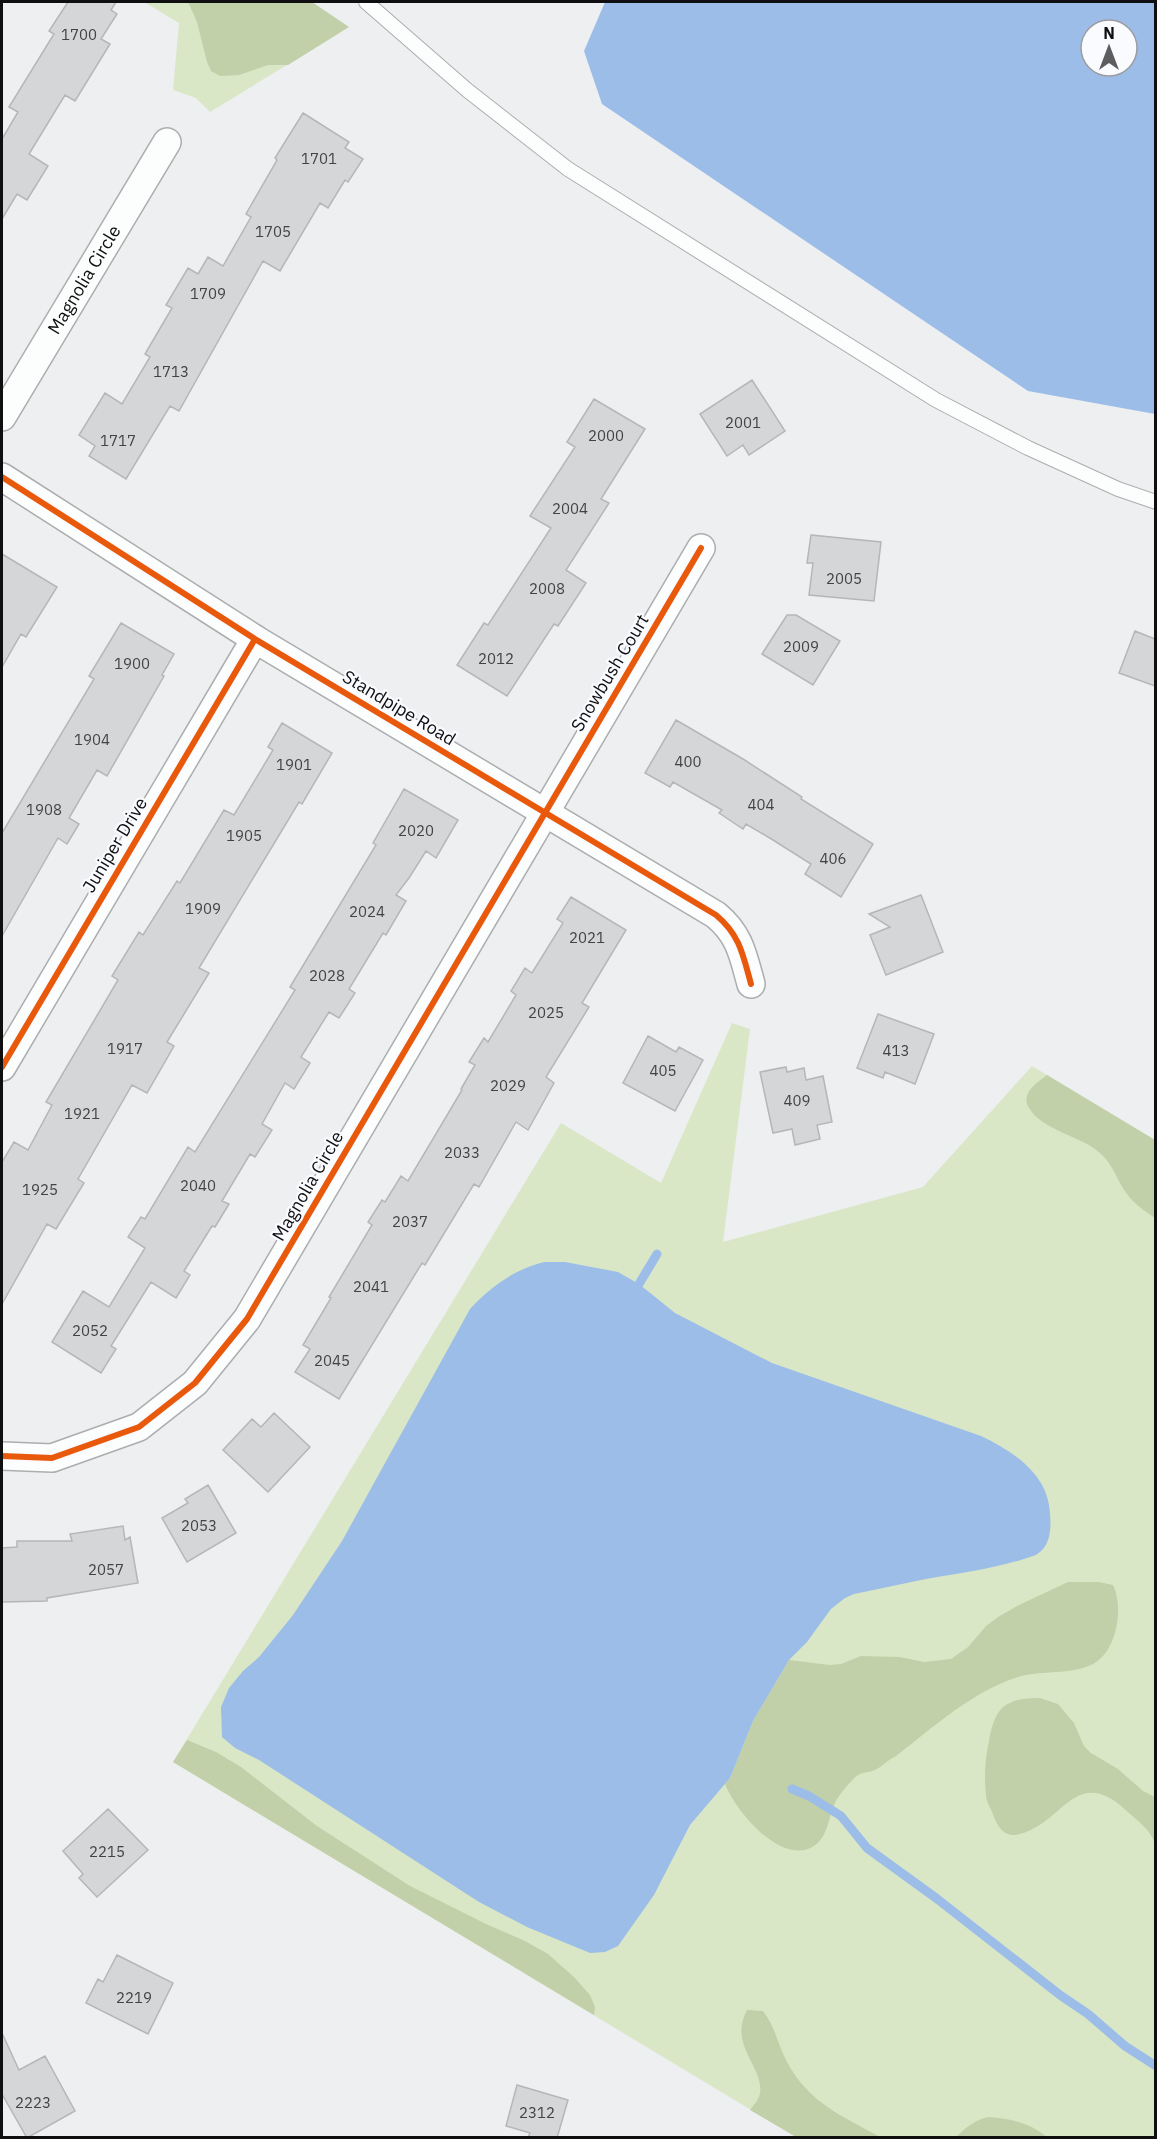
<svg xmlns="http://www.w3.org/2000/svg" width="1157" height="2139" viewBox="0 0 1157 2139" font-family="'IBM Plex Sans',sans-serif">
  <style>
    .green { fill: #dae7c7 }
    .forest { fill: #c2d0a9 }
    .water { fill: #9cbde8; fill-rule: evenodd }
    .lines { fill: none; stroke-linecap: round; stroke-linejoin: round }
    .stream { stroke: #9cbde8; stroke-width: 9 }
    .building { fill: #d5d6d8; stroke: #b5b6b8; stroke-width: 1.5 }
    .service-casing { stroke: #acadaf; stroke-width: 16 }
    .minor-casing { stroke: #acadaf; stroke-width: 30 }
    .service { stroke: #fcfdfd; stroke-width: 14 }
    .minor { stroke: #fcfdfd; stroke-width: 27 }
    .cycleway-casing { stroke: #fafbff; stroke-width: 10 }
    .cycleway { stroke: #e8590c; stroke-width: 6 }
    .labels { text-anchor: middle; stroke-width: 4.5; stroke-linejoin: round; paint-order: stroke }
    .number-label { font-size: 15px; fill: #424345 }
    .street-label { font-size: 18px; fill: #0f0f11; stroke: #fafbff }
  </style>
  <rect width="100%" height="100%" fill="#edeff1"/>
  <!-- green -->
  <path class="green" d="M 144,2 L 286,2 L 336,35 L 210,112 L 196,98 L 173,90 L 179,23 Z
    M 732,1023 L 750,1029 L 723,1242 L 923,1187 L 1032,1066 L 1155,1140 L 1155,2137 L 796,2137 L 173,1762 L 561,1123 L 661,1183 Z"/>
  <!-- forest -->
  <path class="forest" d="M 188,2 L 312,2 L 349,27 L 288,65 L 268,65 L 239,75 L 220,76 L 211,71 L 207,62 L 197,22 Z
    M 1047,1075 L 1155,1140 L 1155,1218 C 1145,1211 1135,1205 1127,1194 C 1115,1178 1114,1163 1095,1149 C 1077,1136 1040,1128 1029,1108 C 1020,1093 1037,1083 1047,1075 Z
    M 1068,1582 L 1099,1582 L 1113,1585 C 1123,1605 1118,1642 1101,1658 C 1083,1677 1041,1669 1018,1677 C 971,1692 934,1727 896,1756 C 888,1760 884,1765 877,1769 C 872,1772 865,1772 860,1774 C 854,1776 839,1795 836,1801 C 828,1816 829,1836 814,1846 C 781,1867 735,1810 725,1784 L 730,1778 L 753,1721 L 789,1660 L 830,1665 L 841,1664 L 861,1656 L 900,1657 L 924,1662 L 951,1659 L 968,1647 L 986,1626 L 998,1617 L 1019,1605 Z
    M 1040,1698 L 1058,1704 L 1074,1723 L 1084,1746 L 1091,1753 L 1118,1769 L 1143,1791 L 1155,1797 L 1155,1844 C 1150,1829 1140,1823 1129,1813 C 1076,1762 1065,1822 1020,1834 C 1003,1839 997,1825 992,1812 C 990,1807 986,1801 986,1795 C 984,1777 985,1758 989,1741 C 995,1707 1005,1698 1040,1698 Z
    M 187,1740 L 216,1752 L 241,1767 L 317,1826 L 410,1886 L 486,1924 L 525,1941 L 548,1954 L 574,1977 L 590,1995 L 595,2007 L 594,2015 L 173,1762 Z
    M 747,2010 L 763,2011 C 775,2026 778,2045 787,2062 C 810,2104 841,2115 880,2137 L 796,2137 L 750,2110 C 754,2105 759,2099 760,2093 C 764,2067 728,2045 747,2010 Z
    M 989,2117 C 1011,2119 1029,2122 1047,2137 L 956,2137 C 967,2127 974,2120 989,2117 Z"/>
  <!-- water -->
  <path class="water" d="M 605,2 L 1155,2 L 1155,414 L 1028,391 L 602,104 L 584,51 ZM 1091,30 L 1127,30 L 1127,66 L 1091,66 Z
    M 544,1262 L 565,1262 L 618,1272 L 639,1284 L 675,1313 L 772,1363 L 981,1436 C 1009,1449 1044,1471 1049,1505 C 1051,1519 1053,1542 1040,1552 C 1036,1556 1029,1557 1024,1559 C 989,1570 952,1574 916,1581 C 896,1585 875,1590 854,1594 L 845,1598 L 831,1609 L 807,1642 L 789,1660 L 753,1721 L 730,1778 L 690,1825 L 654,1895 L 618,1946 L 605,1952 L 590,1953 L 527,1927 L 479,1902 L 259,1760 L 235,1748 L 222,1737 L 221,1707 L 229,1688 L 243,1671 L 259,1657 L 293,1615 L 342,1541 L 470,1309 C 490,1287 515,1269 544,1262 Z"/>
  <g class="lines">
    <!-- stream -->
    <path class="stream" d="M 639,1284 L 657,1254
      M 792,1789 L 809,1796 L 841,1816 L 867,1848 L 936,1898 L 1060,1995 L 1088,2014 L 1125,2046 L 1156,2066"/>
  </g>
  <!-- building -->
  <path class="building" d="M 68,2 L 116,2 L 111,10 L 117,14 L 101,39 L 110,44 L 75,101 L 65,95 L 29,154 L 48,166 L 27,200 L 17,194 L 2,219 L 2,139 L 18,112 L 9,107 L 54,34 L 49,31 Z
    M 303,113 L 349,142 L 345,148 L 363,159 L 348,182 L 345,180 L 328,208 L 320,203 L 280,271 L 263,261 L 179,411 L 170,406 L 126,479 L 89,456 L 95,446 L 79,435 L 105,393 L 122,404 L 150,357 L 145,354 L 172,308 L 166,305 L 188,268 L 198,274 L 208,257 L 223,266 L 251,217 L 246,214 L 277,160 L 275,158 Z
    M 752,380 L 785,431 L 749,455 L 743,445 L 727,456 L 700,414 Z
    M 594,399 L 645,429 L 601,499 L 609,503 L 566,570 L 586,583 L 558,626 L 554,624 L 507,696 L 457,665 L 484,623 L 488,625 L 551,528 L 530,516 L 575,447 L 567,442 Z
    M 811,535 L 881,542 L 874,601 L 809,595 L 813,563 L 807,563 Z
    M 2,554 L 57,587 L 26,637 L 21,634 L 2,667 Z
    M 787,615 L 796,615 L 840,641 L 813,685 L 762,654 Z
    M 121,623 L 174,654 L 162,675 L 164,676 L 107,776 L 97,770 L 69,818 L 79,824 L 67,844 L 58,838 L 2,936 L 2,833 L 94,679 L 89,676 Z
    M 1135,631 L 1155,639 L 1155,686 L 1119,673 Z
    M 676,720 L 743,759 L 802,797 L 801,799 L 873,844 L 841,897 L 805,874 L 811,864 L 773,840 L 746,824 L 743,829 L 719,813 L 722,810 L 673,782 L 670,787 L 645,773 Z
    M 282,723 L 332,753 L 302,804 L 299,802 L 199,968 L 209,973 L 167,1042 L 174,1046 L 147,1093 L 132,1085 L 78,1179 L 84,1183 L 56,1229 L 47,1224 L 2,1304 L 2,1162 L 14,1142 L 28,1150 L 52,1105 L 46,1102 L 118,980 L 112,976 L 139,932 L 143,935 L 177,881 L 180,883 L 224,810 L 234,815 L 273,750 L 268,747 Z
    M 404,789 L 458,820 L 436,858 L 426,851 L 409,878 L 396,895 L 406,901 L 386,935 L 383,933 L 349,989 L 355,993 L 339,1018 L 329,1012 L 301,1057 L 310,1063 L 294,1089 L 285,1083 L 262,1124 L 272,1130 L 255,1157 L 250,1154 L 222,1201 L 229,1204 L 215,1227 L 212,1226 L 184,1271 L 190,1275 L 176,1298 L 151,1282 L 111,1346 L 116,1349 L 101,1373 L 52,1342 L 83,1291 L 109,1307 L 145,1248 L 128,1237 L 141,1217 L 145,1219 L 188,1147 L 195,1152 L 295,990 L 290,987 L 376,845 L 373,843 Z
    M 921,895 L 943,952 L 886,975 L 870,935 L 890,927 L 869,914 Z
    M 571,897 L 626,930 L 582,1003 L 589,1007 L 546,1077 L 554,1083 L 528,1130 L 516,1122 L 479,1187 L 474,1184 L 425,1265 L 422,1263 L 339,1399 L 295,1372 L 310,1349 L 303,1345 L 331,1298 L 329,1297 L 372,1225 L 368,1222 L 382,1200 L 385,1202 L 401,1176 L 408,1181 L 462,1090 L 461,1089 L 475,1065 L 469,1062 L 484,1038 L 488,1042 L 516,995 L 511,991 L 525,968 L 532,973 L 563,923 L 557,919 Z
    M 878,1014 L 934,1034 L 915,1084 L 885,1072 L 883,1078 L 857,1068 Z
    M 648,1036 L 676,1052 L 679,1047 L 703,1060 L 675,1111 L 623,1083 Z
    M 786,1067 L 787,1072 L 804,1068 L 806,1080 L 823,1076 L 832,1122 L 817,1125 L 820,1139 L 795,1145 L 792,1129 L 773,1133 L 760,1072 Z
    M 274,1413 L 310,1447 L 268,1492 L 223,1450 L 252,1419 L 261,1427 Z
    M 208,1485 L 236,1533 L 187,1562 L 162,1518 L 188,1503 L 185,1499 Z
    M 123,1526 L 125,1540 L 130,1537 L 138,1583 L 47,1598 L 47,1601 L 2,1602 L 2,1548 L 17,1547 L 17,1541 L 72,1541 L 70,1534 Z
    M 108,1809 L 148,1850 L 97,1897 L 79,1878 L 83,1874 L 63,1851 Z
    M 117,1955 L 173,1983 L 148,2034 L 86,2003 L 98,1979 L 103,1982 Z
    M 2,2033 L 19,2070 L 45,2056 L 75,2111 L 27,2138 L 2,2094 Z
    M 517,2085 L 568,2100 L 557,2138 L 528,2138 L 530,2133 L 506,2126 Z"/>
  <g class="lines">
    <!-- service casing -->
    <g class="service-casing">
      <path id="service" d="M 366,2 L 467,90 L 568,169 L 936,400 L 1028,448 L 1118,489 L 1156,502"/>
    </g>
    <!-- minor casing -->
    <g class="minor-casing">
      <g id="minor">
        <path id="s1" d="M 2,417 L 167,142"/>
        <path d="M 2,477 L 255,639 L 716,915 C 740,935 743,955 751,984"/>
        <path d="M 2,1067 L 255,639"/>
        <path d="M 2,1456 L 52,1458 L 139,1427 L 195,1383 L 247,1319 L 701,548"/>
      </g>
    </g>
    <!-- service -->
    <use href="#service" class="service"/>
    <!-- minor -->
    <use href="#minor" class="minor"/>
    <!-- cycleway casing -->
    <g class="cycleway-casing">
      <path id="cycleway" d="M 2,477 L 255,639 L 716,915 C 740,935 743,955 751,984
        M 2,1067 L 255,639
        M 2,1456 L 52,1458 L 139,1427 L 195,1383 L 247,1319 L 701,548"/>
    </g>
    <!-- cycleway -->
    <use href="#cycleway" class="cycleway"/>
  </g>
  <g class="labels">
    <!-- number labels -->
    <g class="number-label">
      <text x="79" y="40">1700</text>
      <text x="319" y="164">1701</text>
      <text x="273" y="237">1705</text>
      <text x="208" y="299">1709</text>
      <text x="171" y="377">1713</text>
      <text x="743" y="428">2001</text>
      <text x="606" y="441">2000</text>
      <text x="118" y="446">1717</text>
      <text x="570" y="514">2004</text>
      <text x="844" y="584">2005</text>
      <text x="547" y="594">2008</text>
      <text x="801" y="652">2009</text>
      <text x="496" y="664">2012</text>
      <text x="132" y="669">1900</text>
      <text x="92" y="745">1904</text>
      <text x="688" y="767">400</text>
      <text x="294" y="770">1901</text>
      <text x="761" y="810">404</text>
      <text x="44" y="815">1908</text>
      <text x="416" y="836">2020</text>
      <text x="244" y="841">1905</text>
      <text x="833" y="864">406</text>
      <text x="203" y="914">1909</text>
      <text x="367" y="917">2024</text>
      <text x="587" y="943">2021</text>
      <text x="327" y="981">2028</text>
      <text x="546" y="1018">2025</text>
      <text x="125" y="1054">1917</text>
      <text x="896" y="1056">413</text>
      <text x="663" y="1076">405</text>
      <text x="508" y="1091">2029</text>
      <text x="797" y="1106">409</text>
      <text x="82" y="1119">1921</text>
      <text x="462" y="1158">2033</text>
      <text x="198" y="1191">2040</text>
      <text x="40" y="1195">1925</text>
      <text x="410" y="1227">2037</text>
      <text x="371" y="1292">2041</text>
      <text x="90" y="1336">2052</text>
      <text x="332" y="1366">2045</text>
      <text x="199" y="1531">2053</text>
      <text x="106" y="1575">2057</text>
      <text x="107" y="1857">2215</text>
      <text x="134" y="2003">2219</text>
      <text x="33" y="2108">2223</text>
      <text x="537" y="2118">2312</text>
    </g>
    <!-- street labels -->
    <g class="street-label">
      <text dy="6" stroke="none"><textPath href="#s1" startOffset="160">Magnolia Circle</textPath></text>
      <text transform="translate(610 673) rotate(-59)" y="6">Snowbush Court</text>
      <text transform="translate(399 708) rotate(31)" y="6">Standpipe Road</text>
      <text transform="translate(115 845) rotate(-59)" y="6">Juniper Drive</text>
      <text transform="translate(308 1186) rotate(-60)" y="6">Magnolia Circle</text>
    </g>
  </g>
  <!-- border -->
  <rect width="1157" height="2139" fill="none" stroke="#0f0f11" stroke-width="6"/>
  <!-- north arrow -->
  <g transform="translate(1109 48)"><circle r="28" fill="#fafbff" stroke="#9c9da0" stroke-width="1.5"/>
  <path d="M0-4.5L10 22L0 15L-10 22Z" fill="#5d5d5f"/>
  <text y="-9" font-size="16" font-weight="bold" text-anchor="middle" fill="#0f0f11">N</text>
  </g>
</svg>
